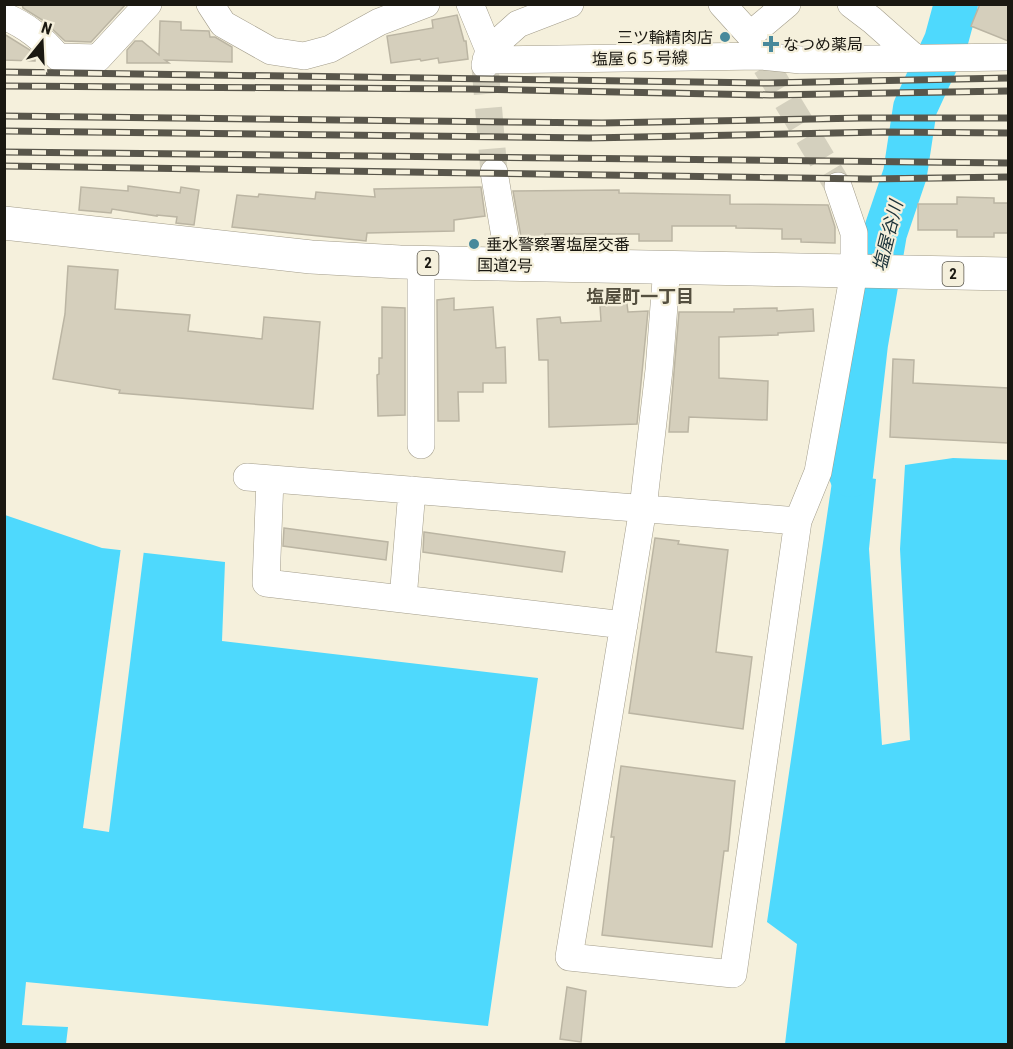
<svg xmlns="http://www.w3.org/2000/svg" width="1013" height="1049" viewBox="0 0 1013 1049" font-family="'Roboto Condensed','Noto Sans JP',sans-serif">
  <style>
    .water { fill: #4ed9fd }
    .pier { fill: #f5f0dc }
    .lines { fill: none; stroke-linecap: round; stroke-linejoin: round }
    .river { stroke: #4ed9fd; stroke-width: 44 }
    .building { fill: #d5cfbc; stroke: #bbb5a3; stroke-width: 1.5 }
    .minor-tunnel { stroke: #d4d0be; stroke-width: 27; stroke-dasharray: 27 14; stroke-linecap: butt }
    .minor-casing { stroke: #a29c8a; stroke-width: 28 }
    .highway-casing { stroke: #a29c8a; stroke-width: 34 }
    .minor { stroke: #fff; stroke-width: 27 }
    .highway { stroke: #fff; stroke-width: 33 }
    .rail-casing { stroke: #59564b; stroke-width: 7 }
    .rail { stroke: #f5f0dc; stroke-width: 4.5; stroke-dasharray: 14; stroke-linecap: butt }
    .poi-dot { fill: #48899b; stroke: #f5f0dc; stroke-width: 2 }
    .labels { text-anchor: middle; stroke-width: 4.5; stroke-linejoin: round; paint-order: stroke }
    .shield { fill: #f5f0dc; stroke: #5c594e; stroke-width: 1.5 }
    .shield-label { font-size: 15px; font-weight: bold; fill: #1a1811 }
    .poi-label { font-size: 16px; fill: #1a1811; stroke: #f5f0dc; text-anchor: start }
    .street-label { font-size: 16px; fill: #1a1811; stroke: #f5f0dc }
    .water-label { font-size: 18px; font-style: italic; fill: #1b3239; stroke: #f5f0dc }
    .neighbourhood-label { font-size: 18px; font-weight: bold; fill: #544f3f; stroke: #f5f0dc }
  </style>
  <rect width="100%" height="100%" fill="#f5f0dc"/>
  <!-- water -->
  <path class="water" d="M 953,458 L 1008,460 L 1008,1044 L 785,1044 L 797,944 L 767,922 L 833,475 L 851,475 L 876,479 L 869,549 L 882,745 L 910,740 L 900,549 L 905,465 Z
    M 5,515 L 102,548 L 225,562 L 222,641 L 538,678 L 488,1026 L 26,982 L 22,1025 L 68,1027 L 66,1044 L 5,1044 Z"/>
  <!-- pier -->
  <path class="pier" d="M 121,547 L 144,550 L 109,832 L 83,828 Z"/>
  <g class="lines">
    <!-- river -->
    <path class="river" d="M 851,475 L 866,344 L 885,233 L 905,174 L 915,108 L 946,41 L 956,4"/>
  </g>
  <!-- building -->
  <path class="building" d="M 22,4 L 126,4 L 91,42 L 65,41 L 44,21 L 23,8 Z
    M 980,4 L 1008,4 L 1008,41 L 971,26 Z
    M 457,15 L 464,41 L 466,41 L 468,59 L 439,63 L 438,58 L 421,61 L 420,59 L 391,63 L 387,36 L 433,28 L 432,20 Z
    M 160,21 L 181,22 L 181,30 L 209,31 L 210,37 L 215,37 L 232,47 L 232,62 L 165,60 L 169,63 L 127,63 L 127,50 L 135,41 L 142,41 L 159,55 Z
    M 4,34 L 30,50 L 35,56 L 35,61 L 4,60 Z
    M 128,186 L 180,193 L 181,187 L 199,190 L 194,225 L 176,223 L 177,217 L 157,215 L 157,216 L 112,209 L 111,213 L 79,210 L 81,187 L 128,191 Z
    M 481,187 L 485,216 L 454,220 L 454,231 L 367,233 L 366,241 L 232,227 L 237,195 L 258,197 L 259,194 L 315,199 L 316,192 L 375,197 L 374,189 Z
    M 619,190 L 619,193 L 730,195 L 730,204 L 828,205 L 835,227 L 835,243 L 801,242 L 801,239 L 782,239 L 782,229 L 736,228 L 736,226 L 672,226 L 672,241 L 639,241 L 639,234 L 545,234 L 545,237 L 521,237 L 513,191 Z
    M 957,197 L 994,198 L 994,203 L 1008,203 L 1008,233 L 994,233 L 994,237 L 957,237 L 957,230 L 918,230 L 918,204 L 957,204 Z
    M 68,266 L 118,270 L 115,309 L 190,315 L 188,331 L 262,339 L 264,317 L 320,322 L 313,409 L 119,393 L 120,390 L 53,379 L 65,314 Z
    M 454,298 L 454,310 L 493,307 L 496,348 L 505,347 L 506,383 L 483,383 L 483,392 L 458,392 L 459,421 L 438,421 L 437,300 Z
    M 627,304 L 628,312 L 648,311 L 637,424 L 549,427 L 548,360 L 539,360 L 537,319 L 560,317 L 561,323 L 601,321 L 600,306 Z
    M 382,307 L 405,308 L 405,415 L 378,416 L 377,375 L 379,374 L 379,358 L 382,358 Z
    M 777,308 L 777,311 L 813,309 L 814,331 L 778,333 L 778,335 L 719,337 L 719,378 L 768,381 L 767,420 L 689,417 L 688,432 L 669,432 L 679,312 L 734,312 L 734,309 Z
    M 893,359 L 914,360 L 913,383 L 1008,388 L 1008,443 L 890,437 Z
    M 284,528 L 388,542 L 386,560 L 283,546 Z
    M 424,532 L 565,552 L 562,572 L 423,552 Z
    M 655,538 L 679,541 L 678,544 L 728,550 L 716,652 L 752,657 L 743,729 L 629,713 Z
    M 621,766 L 735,781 L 728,851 L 724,851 L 712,947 L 602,935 L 614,837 L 611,837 Z
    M 567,987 L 586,991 L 581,1042 L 560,1039 Z"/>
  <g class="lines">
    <!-- minor-tunnel -->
    <path class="minor-tunnel" d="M 766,66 L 838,186
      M 485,67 L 494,172"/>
    <!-- minor casing -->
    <g class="minor-casing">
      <path id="minor" d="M 210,4 L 223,24 L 271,51 L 304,56 L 330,49 L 379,22 L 426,4
        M 470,4 L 489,50 L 485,65
        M 722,4 L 750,35 L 787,4
        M 851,4 L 872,20 L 915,58
        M 4,16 C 27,26 42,38 58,57 L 98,58 L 148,4
        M 489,50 L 518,24 L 570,4
        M 486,60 L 761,56 L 801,60 L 1008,57
        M 494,172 L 510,266
        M 421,263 L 421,445
        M 667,267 L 659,370 L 643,508 L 569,957 L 733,974 L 798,521
        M 247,477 L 798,521 L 818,472 L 854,272 L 854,233 L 838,186
        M 270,479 L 266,583 L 624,625
        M 403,599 L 412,490"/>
    </g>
    <!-- highway casing -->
    <g class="highway-casing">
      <path id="highway" d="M 4,223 L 311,257 L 400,262 L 1008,274"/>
    </g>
    <!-- minor -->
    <use href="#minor" class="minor"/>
    <!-- highway -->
    <use href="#highway" class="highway"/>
    <!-- rail casing -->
    <g class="rail-casing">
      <path id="rail" d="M 4,72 L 768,83 L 1008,78
        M 4,86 L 469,89 L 770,95 L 1008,91
        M 4,116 L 602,123 L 862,118 L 1008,118
        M 4,131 L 589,138 L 883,132 L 1008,133
        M 4,152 L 1008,163
        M 4,166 L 869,179 L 1008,177"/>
    </g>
    <!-- rail -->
    <use href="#rail" class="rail"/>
  </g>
  <!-- markers -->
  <g class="poi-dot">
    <circle cx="725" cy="37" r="6"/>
    <path d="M768 35h6v6h6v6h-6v6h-6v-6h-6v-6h6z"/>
    <circle cx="474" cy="244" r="6"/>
  </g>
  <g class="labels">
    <!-- shield labels -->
    <g class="shield">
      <rect x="417.5" y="251" width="21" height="24" rx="4.5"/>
      <rect x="942.5" y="262" width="21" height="24" rx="4.5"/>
    </g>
    <g class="shield-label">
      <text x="428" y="268">2</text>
      <text x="953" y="279">2</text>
    </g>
    <!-- poi labels -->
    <g class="poi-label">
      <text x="713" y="43" text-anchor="end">三ツ輪精肉店</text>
      <text x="783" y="50">なつめ薬局</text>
      <text x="486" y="250">垂水警察署塩屋交番</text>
    </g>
    <!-- street labels -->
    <g class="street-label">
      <text transform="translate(640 58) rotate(-1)" y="6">塩屋６５号線</text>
      <text transform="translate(505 265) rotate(1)" y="6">国道2号</text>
    </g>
    <!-- water labels -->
    <g class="water-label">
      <text transform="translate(888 236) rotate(-76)" y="6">塩屋谷川</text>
    </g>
    <!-- neighbourhood labels -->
    <g class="neighbourhood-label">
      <text x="640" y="303">塩屋町一丁目</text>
    </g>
  </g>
  <!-- border -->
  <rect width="1013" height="1049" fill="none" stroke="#1a1811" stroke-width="12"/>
  <!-- north arrow -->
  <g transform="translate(42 42) rotate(18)" stroke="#f5f0dc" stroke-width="4.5" paint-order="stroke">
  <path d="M0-4.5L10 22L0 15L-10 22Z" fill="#1a1811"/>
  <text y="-9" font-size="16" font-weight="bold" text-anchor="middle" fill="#1a1811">N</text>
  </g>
</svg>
